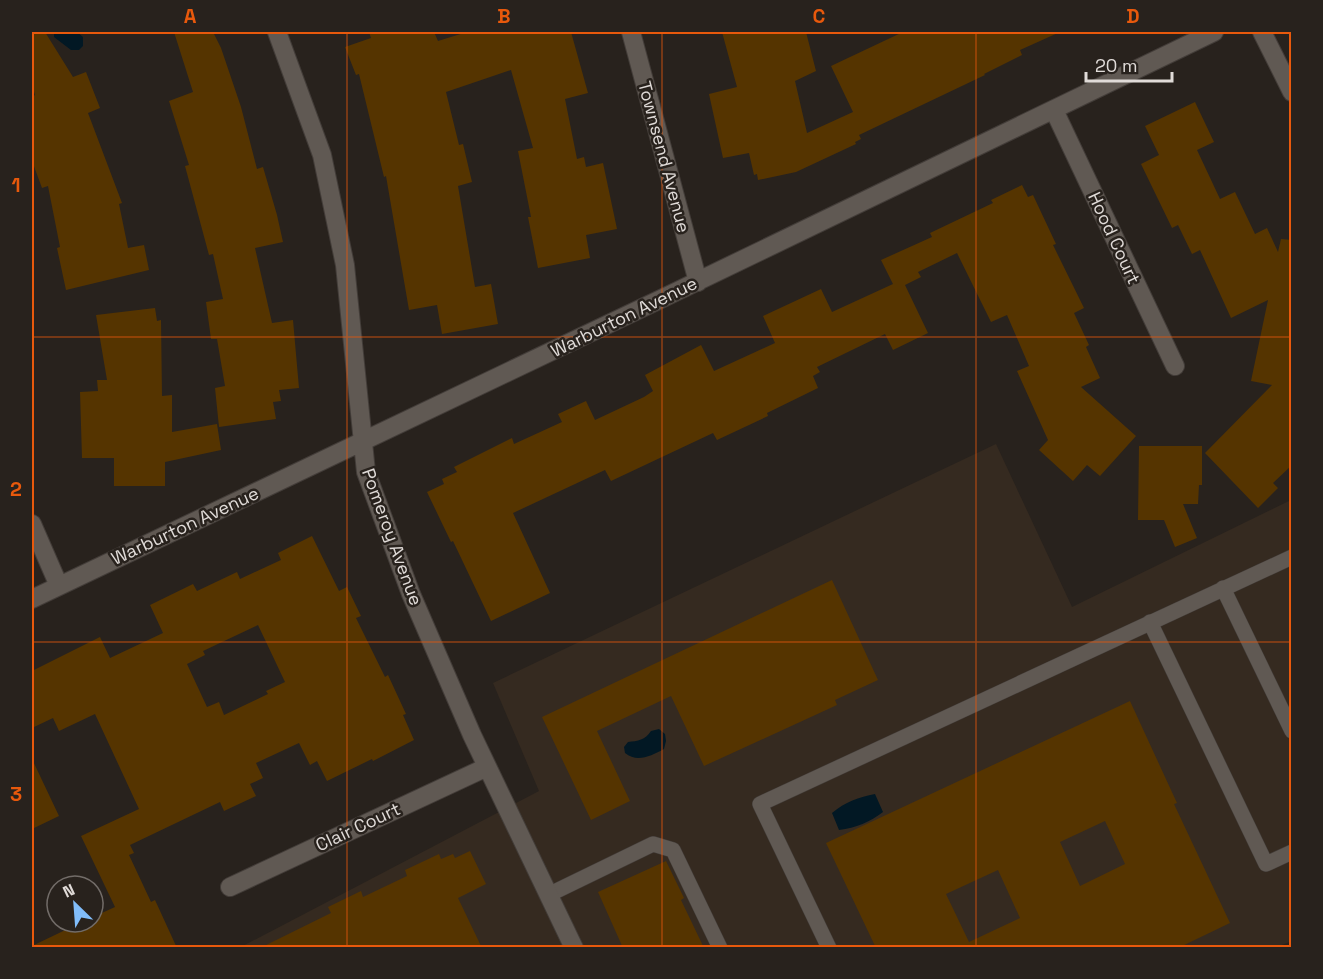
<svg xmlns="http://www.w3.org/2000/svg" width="1323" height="979" viewBox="0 0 1323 979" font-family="'Space Grotesk',sans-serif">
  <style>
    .built { fill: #352a20 }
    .water { fill: #021824 }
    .building { fill: #553400; fill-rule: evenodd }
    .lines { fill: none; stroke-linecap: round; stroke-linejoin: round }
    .lane-casing { stroke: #433d39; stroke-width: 16 }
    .street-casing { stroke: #433d39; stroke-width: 20 }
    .secondary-casing { stroke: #433d39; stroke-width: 20 }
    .lane { stroke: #605953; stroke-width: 15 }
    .street { stroke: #605953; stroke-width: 18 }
    .secondary { stroke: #605953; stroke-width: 18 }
    .grid { fill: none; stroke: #e8590c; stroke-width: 1.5; stroke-opacity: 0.55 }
    .labels { text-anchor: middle; stroke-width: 5; stroke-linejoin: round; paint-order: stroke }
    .street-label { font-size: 18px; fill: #e0dbd8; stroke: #28221d }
    .neatline { fill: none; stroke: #e8590c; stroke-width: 2 }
    .grid-label { font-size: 20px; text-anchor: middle; font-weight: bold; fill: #e8590c }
  </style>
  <rect width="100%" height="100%" fill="#28221d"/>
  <!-- built -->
  <path class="built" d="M 996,444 L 1072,607 L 1291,500 L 1292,941 L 1277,947 L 239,948 L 539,791 L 493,683 Z"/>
  <!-- water -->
  <path class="water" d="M 54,32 L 77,32 L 83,37 L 83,46 L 79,50 L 71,50 L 54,37 Z
    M 659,729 L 665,734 L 666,741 L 664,749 C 651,756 637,763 625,753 L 624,747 L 628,742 C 638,741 645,740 651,731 Z
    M 875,794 L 883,812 C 870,822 856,828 839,830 L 832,813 C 845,802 859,797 875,794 Z"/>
  <!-- building -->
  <path class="building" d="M 32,32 L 45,32 L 73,77 L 86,72 L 100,108 L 88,113 L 122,203 L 119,204 L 128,248 L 144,245 L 149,270 L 66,290 L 57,248 L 60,247 L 48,186 L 42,188 L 32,161 L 32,97 L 35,95 L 32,85 Z
    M 174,32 L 213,32 L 221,48 L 241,107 L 257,169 L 263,167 L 277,215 L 283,242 L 255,248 L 272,323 L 293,320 L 299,388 L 279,390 L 281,401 L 273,402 L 276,419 L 219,427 L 215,388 L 225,386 L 217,339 L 211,339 L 206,302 L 223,299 L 213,254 L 209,255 L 185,166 L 189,165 L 169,101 L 193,92 Z
    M 369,32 L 434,32 L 438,41 L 467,32 L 571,32 L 588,93 L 565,99 L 577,159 L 584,157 L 586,167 L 603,163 L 617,229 L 586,235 L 590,258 L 538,268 L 528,217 L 531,217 L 518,151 L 533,148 L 511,70 L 446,92 L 459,145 L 463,144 L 472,182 L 458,186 L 475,287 L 491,284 L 498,324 L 442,334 L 437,305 L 409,310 L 386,176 L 384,177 L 359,74 L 356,75 L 345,47 L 371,38 Z
    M 722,32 L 806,32 L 816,71 L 795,81 L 807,133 L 853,112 L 831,66 L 903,32 L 1060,32 L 1020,50 L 1022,55 L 984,74 L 985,75 L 859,135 L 861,139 L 855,142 L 856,144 L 796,172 L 758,180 L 757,174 L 754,175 L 749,153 L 723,158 L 709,94 L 737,87 Z
    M 1195,102 L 1214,142 L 1197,150 L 1220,199 L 1235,192 L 1255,234 L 1267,228 L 1278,252 L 1281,239 L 1292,240 L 1292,465 L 1273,483 L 1278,488 L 1258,508 L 1205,453 L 1272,385 L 1251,381 L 1268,300 L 1231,318 L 1200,250 L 1192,254 L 1178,225 L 1172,228 L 1141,164 L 1159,155 L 1145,126 Z
    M 1022,185 L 1028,197 L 1033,195 L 1056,244 L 1053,245 L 1084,308 L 1074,313 L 1089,345 L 1086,347 L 1100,378 L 1081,387 L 1136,436 L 1100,476 L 1087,465 L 1073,481 L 1039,450 L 1048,440 L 1017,371 L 1029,366 L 1007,315 L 991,322 L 957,253 L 918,272 L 921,277 L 905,285 L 928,333 L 893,350 L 885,334 L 817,367 L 820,372 L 813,376 L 818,388 L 767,413 L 768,416 L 717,440 L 713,433 L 611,481 L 605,470 L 513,513 L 550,593 L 491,621 L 453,541 L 451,542 L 427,492 L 444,484 L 442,479 L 457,472 L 454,467 L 512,438 L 514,444 L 562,422 L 558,414 L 586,401 L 595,420 L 644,397 L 653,391 L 645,375 L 701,345 L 714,371 L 775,343 L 763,316 L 821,289 L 832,312 L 893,284 L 881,260 L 932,237 L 930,233 L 993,203 L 991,200 Z
    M 155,308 L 157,321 L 161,320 L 162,396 L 172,395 L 172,432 L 217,424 L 221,450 L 165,462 L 165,486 L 114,486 L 114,458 L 82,458 L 80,392 L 98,391 L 97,380 L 107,380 L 96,315 Z
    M 1139,446 L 1202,446 L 1202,485 L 1199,485 L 1198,504 L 1183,504 L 1197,538 L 1175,547 L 1164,520 L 1138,520 Z
    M 312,536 L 339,591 L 347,587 L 361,616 L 356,618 L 385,677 L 388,675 L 406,714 L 403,715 L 414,740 L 373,761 L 372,759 L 327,781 L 317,761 L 310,765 L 299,743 L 256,763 L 263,778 L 250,784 L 256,796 L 224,811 L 220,802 L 130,845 L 134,853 L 129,855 L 151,902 L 155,900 L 177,948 L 32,948 L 32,946 L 82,922 L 93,922 L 93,917 L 115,907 L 81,836 L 139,809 L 95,714 L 59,731 L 53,718 L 32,728 L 32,671 L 100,637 L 110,658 L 163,633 L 150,605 L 193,584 L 197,591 L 237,572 L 240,579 L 281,560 L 278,553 ZM 258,625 L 285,682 L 266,691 L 268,694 L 224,715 L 219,702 L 207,707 L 187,664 L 205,655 L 203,651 Z
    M 832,580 L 878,680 L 835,700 L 837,705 L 704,766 L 671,696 L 597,731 L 630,801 L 591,820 L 542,717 Z
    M 1130,701 L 1177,803 L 1174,804 L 1230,923 L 1178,948 L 876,948 L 826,843 ZM 1105,821 L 1125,864 L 1080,886 L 1060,842 ZM 998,870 L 1020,918 L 969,942 L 946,894 Z
    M 32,759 L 59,816 L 32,829 Z
    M 470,851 L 486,884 L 458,898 L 482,948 L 260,948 L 331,913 L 328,907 L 361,891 L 363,897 L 407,876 L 405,870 L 439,854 L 441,859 L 453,854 L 455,858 Z
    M 666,861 L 684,898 L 681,900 L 704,948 L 623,948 L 598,892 Z"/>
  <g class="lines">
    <!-- lane casing -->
    <g class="lane-casing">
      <path id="lane" d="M 1223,588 L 1292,731
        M 1150,622 L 1266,864 L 1292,852
        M 548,895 L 653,844 L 673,850 L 720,948
        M 829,948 L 760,804 L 1292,557"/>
    </g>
    <!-- street casing -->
    <g class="street-casing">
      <path id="street" d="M 277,32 L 322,155 L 345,265 L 366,472 L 411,594 L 472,735 L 574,948
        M 631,32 L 698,282
        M 1054,110 L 1175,366
        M 32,524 L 59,586
        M 32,599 L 663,298 L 1214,32
        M 230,887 L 487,767"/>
    </g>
    <!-- secondary casing -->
    <g class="secondary-casing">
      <path id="secondary" d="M 1262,32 L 1292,92"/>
    </g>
    <!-- lane -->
    <use href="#lane" class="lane"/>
    <!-- street -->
    <use href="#street" class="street"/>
    <!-- secondary -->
    <use href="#secondary" class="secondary"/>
  </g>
  <!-- grid -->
  <path class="grid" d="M 347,32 L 347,948M 662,32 L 662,948M 976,32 L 976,948M 32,337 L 1292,337M 32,642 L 1292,642"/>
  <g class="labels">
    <!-- street labels -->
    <g class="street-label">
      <text transform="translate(664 157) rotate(75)" y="6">Townsend Avenue</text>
      <text transform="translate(1114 238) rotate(65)" y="6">Hood Court</text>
      <text transform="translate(624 317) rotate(-26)" y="6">Warburton Avenue</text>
      <text transform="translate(185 526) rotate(-25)" y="6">Warburton Avenue</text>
      <text transform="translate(392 537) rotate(70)" y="6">Pomeroy Avenue</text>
      <text transform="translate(358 827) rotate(-25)" y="6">Clair Court</text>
    </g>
  </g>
  <!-- border -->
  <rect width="1323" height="979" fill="none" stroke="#28221d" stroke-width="66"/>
  <!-- north arrow -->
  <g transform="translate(75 904) rotate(335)"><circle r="28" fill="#28221d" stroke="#726c68" stroke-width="1.5"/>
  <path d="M0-4.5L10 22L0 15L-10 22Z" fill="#81bdfa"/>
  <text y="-9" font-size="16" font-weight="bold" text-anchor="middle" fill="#e0dbd8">N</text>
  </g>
  <!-- scale -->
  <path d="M1086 72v9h86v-9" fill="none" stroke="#e0dbd8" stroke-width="3"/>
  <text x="1095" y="72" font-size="18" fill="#e0dbd8" stroke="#28221d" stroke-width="4.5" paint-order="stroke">20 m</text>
  <rect x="33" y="33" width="1257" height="913" class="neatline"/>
  <g class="grid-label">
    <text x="190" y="23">A</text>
    <text x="504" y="23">B</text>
    <text x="819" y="23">C</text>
    <text x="1133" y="23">D</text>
    <text x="16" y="192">1</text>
    <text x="16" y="496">2</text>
    <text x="16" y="801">3</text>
  </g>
</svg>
